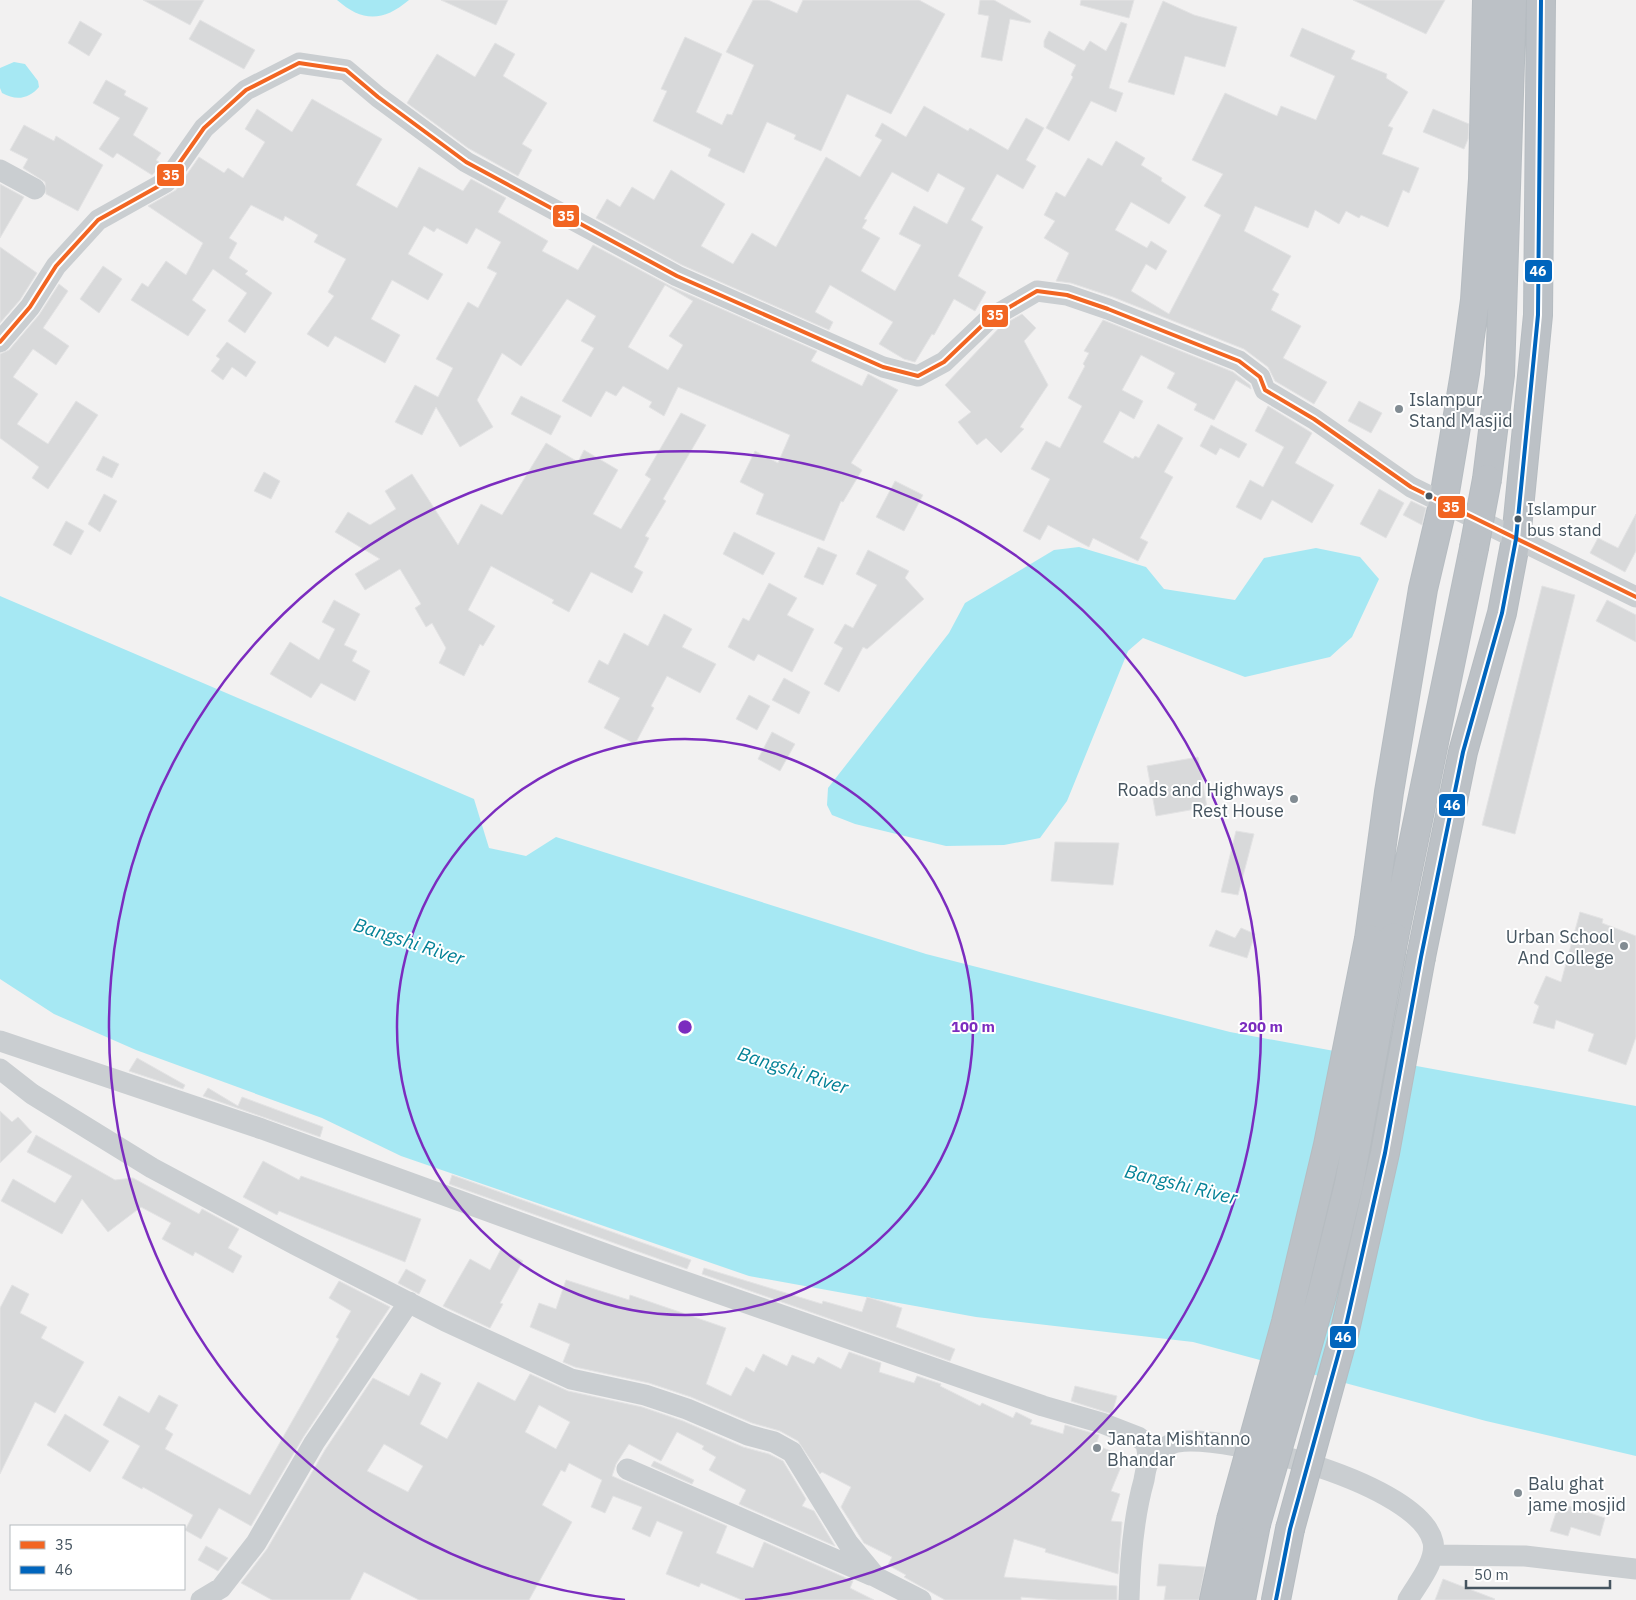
<svg xmlns="http://www.w3.org/2000/svg" width="1636" height="1600" font-family="'IBM Plex Sans',sans-serif">
	<style>
		.water { fill: #a6e8f3 }
		.building { fill: #d8d9da; stroke: #e3e3e4; fill-rule: evenodd }
		.lines { fill: none; stroke-linecap: round; stroke-linejoin: round }
		.highway-casing { stroke: #b6bcc1; stroke-width: 30 }
		.minor { stroke: #caced1; stroke-width: 21 }
		.highway { stroke: #bcc1c6; stroke-width: 28 }
		.highway-bridge-casing { stroke: #b6bcc1; stroke-width: 30; stroke-linecap: butt }
		.highway-bridge { stroke: #bcc1c6; stroke-width: 28 }
		.bus-1-casing { stroke: #fff; stroke-width: 8 }
		.bus-2-casing { stroke: #fff; stroke-width: 8 }
		.bus-1 { stroke: #f26522; stroke-width: 4 }
		.bus-2 { stroke: #0065bd; stroke-width: 4 }
		.ring { fill: none; stroke: #7b2cbf; stroke-width: 2.5 }
		.poi-dot { fill: #828c93; stroke: #fff; stroke-width: 2 }
		.bus-dot { fill: #465560; stroke: #fff; stroke-width: 2 }
		.labels { text-anchor: middle; dominant-baseline: central; stroke-width: 4; stroke-linejoin: round; paint-order: stroke }
		.bus-label { font-size: 17px; fill: #465560; stroke: #fff; text-anchor: start }
		.poi-label { font-size: 18px; fill: #465560; stroke: #fff; text-anchor: start }
		.water-label { font-size: 19px; font-style: italic; fill: #038297; stroke: #fff }
		.centre { fill: #7b2cbf; stroke: #fff; stroke-width: 2.5 }
		.ring-label { font-size: 15px; text-anchor: middle; font-weight: bold; fill: #7b2cbf; stroke: #fff; stroke-width: 4; stroke-linejoin: round; paint-order: stroke }
		.line-badge { stroke: #fff; stroke-width: 2 }
		.badge-label { font-size: 14px; text-anchor: middle; font-weight: bold; fill: #fff }
	</style>
	<rect width="100%" height="100%" fill="#f2f1f1"/>
	<path class="water" d="M337 0H409C383 22 362 22 337 0Z
		M14 62 25 64 38 81 39 87C29 99 16 101 2 93L0 88V68Z
		M1079 547 1146 567 1164 589 1235 600 1264 558 1316 548 1360 557 1379 579 1352 637 1330 657 1245 677 1143 638 1128 651 1067 801 1040 838 1004 845 946 846 855 824 832 815 827 805 828 788 949 633 965 603 1054 550Z
		M0 596 474 799 489 848 526 856 556 837 926 954 1230 1032 1636 1106V1456L1486 1421 1193 1342 976 1317 749 1276 401 1156 322 1118 136 1050 54 1014 0 979Z"/>
	<path class="building" d="M143 0H204L190 25Z
		M441 0H508L496 25Z
		M753 0H768L797 13 803 0H919L945 14 891 114 847 94 821 151 794 139 796 135 767 122 744 173 708 156 711 149 653 121 667 91 661 89 685 37 722 54 696 112 722 125 727 114 732 115 754 65 726 52Z
		M980 0H994L1031 21 1030 23 1010 19 1002 61 981 57 989 16 978 14Z
		M1081 0H1134L1129 18 1080 5Z
		M1353 0H1445L1426 34Z
		M1163 1 1194 15 1237 27 1225 67 1185 56 1174 95 1128 82Z
		M200 20 255 50 244 69 189 39Z
		M80 21 102 34 89 56 68 43Z
		M1121 22 1127 24 1109 88 1123 93 1116 112 1091 101 1069 141 1046 128 1073 77 1071 75 1076 65 1044 47V41L1049 31 1084 51 1090 41 1106 51Z
		M1302 28 1355 51 1351 59 1387 74 1386 78 1408 92 1388 126 1393 128 1382 154 1419 168 1409 193 1403 190 1388 227 1361 215 1359 218 1346 211 1339 224 1315 210 1308 228 1255 206 1244 231 1291 256 1272 290 1279 294 1271 310 1301 326 1283 358 1327 382 1314 404 1275 381 1268 367 1244 349 1113 297 1071 283 1056 281 1069 253 1044 238 1055 221 1044 215 1056 192 1065 197 1088 158 1102 166 1116 141 1145 158 1141 165 1162 178 1161 181 1186 197 1169 224 1131 202 1115 230 1147 248 1151 241 1167 251 1156 270 1146 264 1131 291 1169 314 1221 215 1204 206 1223 174 1192 160 1225 93 1277 116 1281 106 1316 120 1335 76 1290 56Z
		M495 43 515 54 503 76 547 103 522 144 532 150 518 176 468 148 407 103 437 54 475 77Z
		M106 80 126 91 124 95 148 108 133 135 161 153 156 160 163 165 152 175 117 153 113 158 99 149 120 118 93 103Z
		M312 99 382 139 356 185 397 208 419 167 463 191 471 179 506 198 498 212 548 241 542 251 578 270 593 245 672 287 817 351 811 361 862 386 868 374 898 390 851 463 862 470 843 502 841 501 824 541 756 514 764 494 740 482 755 451 778 463 790 435 678 387 664 416 649 407 652 402 623 386 616 396 606 391 591 417 562 401 594 348 581 341 596 316 567 299 521 366 502 353 477 400 493 427 460 447 436 407 422 435 395 422 415 385 438 397 453 368 436 359 468 302 478 308 497 273 487 268 501 242 476 228 467 244 437 228 434 232 424 226 408 254 443 274 428 300 392 280 371 319 400 335 385 363 335 336 328 347 307 334 334 296 328 292 346 259 314 242 318 235 285 216 283 221 251 205 229 238 237 243 229 258 248 271 245 274 272 293 245 333 228 321 247 293 213 269 192 300 206 310 188 336 131 300 142 283 148 287 166 261 186 275 203 243 148 206 176 190 199 157 224 173 228 168 243 178 265 142 245 129 257 109 292 132ZM665 285 693 301 669 336 683 345 668 370 628 347Z
		M924 106 968 131 970 128 1008 150 1026 118 1044 128 1026 160 1036 166 1023 189 997 174 971 220 983 227 958 276 986 292 975 311 954 299 934 335 932 334 915 362 904 359 879 344 893 322 830 285 815 312 833 322 829 330 682 265 596 218 607 199 620 207 632 187 654 200 671 170 725 204 701 246 733 264 752 233 776 247 826 157 860 177 882 140 875 136 882 123 906 137ZM892 172 928 192 938 173 965 188 947 224 914 206 899 234 921 245 895 291 861 271 880 238 862 228 867 220 864 219Z
		M1433 109 1469 124 1468 139 1464 149 1423 132Z
		M24 125 54 141 56 136 103 165 78 211 46 194 45 182 23 168 28 159 10 150Z
		M0 184 24 197 0 238Z
		M0 247 37 273 20 300 0 323Z
		M103 266 122 279 99 313 80 299Z
		M59 284 68 291 43 328 69 346 56 365 33 349 13 377 38 394 17 424 48 444 76 401 98 415 48 489 32 478 39 467 0 438V354L9 350 39 315Z
		M1022 314 1036 328 1024 341 1048 385 1020 427 1024 429 1001 453 986 438 977 445 958 422 971 412 945 385 1001 326Z
		M1103 320 1233 372 1250 385 1251 389 1236 380 1214 420 1194 410 1197 404 1167 388 1175 373 1141 355 1122 390 1143 401 1134 419 1120 411 1103 442 1133 459 1135 456 1139 458 1158 424 1183 438 1164 472 1173 477 1140 538 1148 542 1138 561 1093 538 1089 547 1048 525 1040 540 1023 531 1050 479 1031 469 1046 441 1060 448 1082 406 1068 398 1085 366 1083 364 1089 353 1084 351Z
		M227 342 256 362 246 377 232 367 223 380 211 371 220 359 216 356Z
		M521 396 561 416 551 435 511 414Z
		M1359 401 1382 413 1371 433 1348 421Z
		M1268 406 1312 433 1295 463 1334 485 1312 523 1272 500 1261 520 1236 507 1250 480 1263 487 1284 447 1255 431Z
		M681 413 706 425 663 499 666 501 645 536 649 538 634 567 643 572 632 593 591 572 569 612 552 603 554 600 491 566 468 610 495 626 483 646 480 644 464 676 439 663 446 648 432 623 426 627 415 608 421 604 400 569 365 590 355 574 380 559 335 532 348 512 370 525 396 509 385 491 412 474 458 545 481 504 502 515 546 443 578 462 584 450 618 470 593 514 621 529 651 479 645 475Z
		M1211 425 1247 444 1239 458 1220 448 1216 455 1200 446Z
		M103 456 119 464 112 478 96 470Z
		M264 472 280 481 271 499 254 491Z
		M895 481 923 495 904 531 876 517Z
		M1379 489 1404 503 1386 538 1360 524Z
		M104 494 117 501 100 532 88 524Z
		M1411 501 1426 508 1422 525 1403 515Z
		M1636 514V551L1625 572 1590 553 1598 538 1618 548Z
		M66 521 84 531 71 555 53 545Z
		M734 532 775 553 763 575 723 554Z
		M818 547 837 555 823 585 804 577Z
		M868 550 909 571 905 578 924 599 867 649 863 647 839 692 824 684 843 648 834 643 845 624 853 628 877 585 856 574Z
		M769 583 797 598 787 615 814 629 792 672 758 654 754 661 728 647 743 618 749 621Z
		M1542 586 1575 595 1515 834 1482 825Z
		M334 600 360 614 344 645 357 651 352 661 370 671 355 701 321 683 311 698 270 674 290 642 319 660 335 629 322 622Z
		M1607 600 1636 615V642L1596 621Z
		M664 614 692 629 682 647 716 664 700 693 667 676 651 706 654 708 635 744 604 728 620 698 588 682 599 660 608 665 624 633 648 646Z
		M784 678 810 692 799 714 772 700Z
		M749 695 770 706 757 730 736 719Z
		M772 732 795 744 780 771 758 759Z
		M1198 757 1207 807 1156 816 1147 766Z
		M1236 831 1254 834 1238 895 1221 892Z
		M1055 842 1119 843 1113 885 1051 881Z
		M1580 912 1603 919 1602 923 1636 936V1037L1626 1065 1588 1051 1594 1034 1556 1020 1554 1029 1533 1023 1539 1006 1534 1003 1546 976 1561 982Z
		M1241 928 1255 934 1247 958 1209 946 1216 930 1235 938Z
		M137 1058 185 1085 183 1089 129 1071Z
		M208 1088 238 1106 242 1097 323 1127 320 1137 203 1096Z
		M0 1111 12 1122 18 1117 32 1132 0 1163Z
		M36 1135 115 1180 133 1178 199 1214 202 1209 239 1229 228 1248 242 1256 233 1273 195 1252 193 1256 162 1239 171 1223 141 1207 108 1232 82 1199 62 1234 1 1201 13 1179 55 1203 72 1176 27 1152Z
		M263 1161 299 1180 301 1176 421 1219 405 1262 279 1211 277 1215 243 1197Z
		M452 1175 691 1260 687 1269 449 1184Z
		M501 1249 523 1261 500 1303 503 1304 490 1328 443 1306 470 1259 490 1270Z
		M704 1268 822 1304 823 1301 862 1312 867 1297 902 1308 896 1327 955 1349 950 1361 702 1274Z
		M406 1269 426 1280 419 1294 398 1283Z
		M566 1280 629 1300 630 1295 726 1328 706 1384 731 1396 746 1367 754 1372 763 1354 787 1366 792 1355 814 1364 818 1357 841 1369 849 1352 881 1363 879 1372 914 1383 917 1376 941 1384 940 1386 980 1406 982 1403 1013 1418 1016 1412 1032 1420 1030 1424 1063 1434 1065 1425 1099 1435 1096 1445 1125 1457 1111 1491 1120 1494 1111 1521 1122 1522 1118 1574 1045 1552 1046 1549 1014 1539 1004 1577 1117 1586V1600H1058L1021 1597V1600H945L904 1577 906 1575 888 1565 892 1557 864 1543 841 1507 851 1487 822 1472 820 1474 798 1441 780 1431 752 1423 691 1397 649 1383 575 1367 563 1362 570 1344 530 1327 539 1303 556 1309Z
		M339 1281 390 1307 304 1436 251 1526 219 1508 201 1539 185 1530 193 1515 143 1487 142 1489 122 1478 140 1446 103 1425 119 1396 149 1413 159 1395 178 1405 165 1429 173 1434 165 1449 250 1495 339 1339 336 1337 351 1311 329 1298Z
		M12 1285 29 1294 20 1313 47 1327 41 1338 84 1362 55 1413 35 1402 0 1474V1308Z
		M421 1373 441 1383 420 1424 447 1439 478 1382 515 1401 530 1374 568 1391 642 1407 683 1421 743 1447 769 1454 783 1461 806 1499 802 1506 814 1511 835 1546 739 1504 746 1490 709 1470 716 1457 702 1449 704 1446 677 1432 661 1461 629 1444 616 1464 612 1476 727 1526 716 1553 753 1568 764 1542 853 1581 850 1588 874 1600H742L701 1583 699 1587 666 1574 683 1532 657 1521 650 1537 632 1529 642 1507 613 1496 605 1513 591 1507 602 1480 569 1463 565 1472 561 1470 542 1505 572 1522 529 1600H419L364 1572 350 1600H272L241 1583 267 1549 325 1450 373 1378 409 1396ZM539 1405 570 1422 556 1449 525 1432ZM384 1444 423 1466 408 1492 367 1471Z
		M1075 1386 1117 1396 1112 1414 1071 1401Z
		M65 1414 109 1441 90 1472 47 1445Z
		M654 1461 694 1480 692 1484 651 1466Z
		M1559 1503 1605 1518 1600 1536 1571 1527 1568 1536 1550 1531Z
		M206 1546 228 1558 218 1571 198 1560Z
		M1159 1564 1205 1567 1199 1600H1164L1166 1586H1157Z
		M1443 1579 1495 1599 1494 1600H1435Z"/>
	<g class="lines">
		<g class="highway-casing">
			<path id="highway" d="M1487 479 1500 375 1512 0
				M1394 937 1474 548
				M1369 939 1389 792 1423 589 1443 504 1465 373 1475 300 1483 179 1487 0
				M1421 957 1463 752 1502 613 1516 539 1538 315 1541 0
				M1214 1600 1231 1520
				M1241 1600 1256 1524
				M1276 1600 1290 1529"/>
		</g>
		<path class="minor" d="M0 170 35 189
			M0 342 30 307 56 266 98 220 166 182 204 128 246 90 299 63 346 70 378 97 466 162 677 276 883 367 918 376 944 362 989 319 1037 291 1067 295 1108 309 1239 361 1260 377 1265 390 1314 419 1411 487 1636 597
			M0 1041 262 1129 631 1263 1043 1406 1102 1423 1138 1437 1146 1443 1149 1462
			M0 1069 32 1094 152 1168 296 1245 445 1321 571 1379 645 1395 687 1409 748 1435 774 1442 792 1452 848 1543 876 1577 921 1600
			M627 1469 871 1575
			M1433 1555 1525 1556 1636 1569
			M201 1600 221 1588 256 1543 314 1443 409 1302
			M1129 1600C1130 1559 1133 1519 1144 1480 1145 1474 1146 1466 1149 1462 1154 1454 1168 1444 1177 1442 1229 1434 1420 1484 1433 1542 1437 1561 1417 1584 1408 1600"/>
		<use href="#highway" class="highway"/>
		<g class="highway-bridge-casing">
			<path id="highway-bridge" d="M1474 548 1487 479
				M1231 1520 1286 1322 1328 1145 1369 939
				M1256 1524 1322 1295 1349 1184 1394 937
				M1290 1529 1345 1330 1385 1153 1421 957"/>
		</g>
		<use href="#highway-bridge" class="highway-bridge"/>
		<g class="bus-1-casing">
			<path id="bus-1" d="M0 342 30 307 56 266 98 220 166 182 204 128 246 90 299 63 346 70 378 97 466 162 677 276 883 367 918 376 944 362 989 319 1037 291 1067 295 1108 309 1239 361 1260 377 1265 390 1314 419 1411 487 1636 597"/>
		</g>
		<g class="bus-2-casing">
			<path id="bus-2" d="M1276 1600 1290 1529 1345 1330 1385 1153 1421 957 1463 752 1502 613 1516 539 1538 315 1541 0"/>
		</g>
		<use href="#bus-1" class="bus-1"/>
		<use href="#bus-2" class="bus-2"/>
	</g>
	<g class="ring">
		<circle cx="685" cy="1027" r="288"/>
		<path d="M625 1600A576 576 0 1 1 745 1600"/>
	</g>
	<g class="poi-dot">
		<circle cx="1399" cy="409" r="5"/>
		<circle cx="1294" cy="799" r="5"/>
		<circle cx="1624" cy="946" r="5"/>
		<circle cx="1097" cy="1448" r="5"/>
		<circle cx="1518" cy="1493" r="5"/>
	</g>
	<g class="bus-dot">
		<circle cx="1429" cy="496" r="4.5"/>
		<circle cx="1518" cy="519" r="4.5"/>
	</g>
	<g class="labels">
		<g class="bus-label">
			<text x="1527" y="509">Islampur<tspan x="1527" dy="21">bus stand</tspan></text>
		</g>
		<g class="poi-label">
			<text x="1409" y="399">Islampur<tspan x="1409" dy="21">Stand Masjid</tspan></text>
			<text x="1284" y="789" text-anchor="end">Roads and Highways<tspan x="1284" dy="21">Rest House</tspan></text>
			<text x="1614" y="936" text-anchor="end">Urban School<tspan x="1614" dy="21">And College</tspan></text>
			<text x="1107" y="1438">Janata Mishtanno<tspan x="1107" dy="21">Bhandar</tspan></text>
			<text x="1528" y="1483">Balu ghat<tspan x="1528" dy="21">jame mosjid</tspan></text>
		</g>
		<g class="water-label">
			<text transform="translate(409 941) rotate(18)">Bangshi River</text>
			<text transform="translate(793 1070) rotate(18)">Bangshi River</text>
			<text transform="translate(1181 1184) rotate(14)">Bangshi River</text>
		</g>
	</g>
	<circle cx="685" cy="1027" r="8" class="centre"/>
	<g class="ring-label">
		<text x="973" y="1032">100 m</text>
		<text x="1261" y="1032">200 m</text>
	</g>
	<g class="line-badge">
		<rect x="156" y="163" width="29" height="24" rx="5" fill="#f26522"/>
		<rect x="552" y="204" width="28" height="24" rx="5" fill="#f26522"/>
		<rect x="1524" y="259" width="29" height="24" rx="5" fill="#0065bd"/>
		<rect x="981" y="304" width="28" height="24" rx="5" fill="#f26522"/>
		<rect x="1437" y="495" width="29" height="24" rx="5" fill="#f26522"/>
		<rect x="1438" y="793" width="28" height="24" rx="5" fill="#0065bd"/>
		<rect x="1329" y="1325" width="28" height="24" rx="5" fill="#0065bd"/>
	</g>
	<g class="badge-label">
		<text x="171" y="180">35</text>
		<text x="566" y="221">35</text>
		<text x="1538" y="276">46</text>
		<text x="995" y="320">35</text>
		<text x="1451" y="512">35</text>
		<text x="1452" y="810">46</text>
		<text x="1343" y="1342">46</text>
	</g>
	<rect x="10" y="1525" width="175" height="65" fill="#ffffff" stroke="#b5bbbf"/>
	<rect x="20" y="1541" width="25" height="8" fill="#f26522" stroke="#b5bbbf"/>
	<text x="55" y="1550" font-size="15" fill="#465560">35</text>
	<rect x="20" y="1566" width="25" height="8" fill="#0065bd" stroke="#b5bbbf"/>
	<text x="55" y="1575" font-size="15" fill="#465560">46</text>
	<path d="M1466 1580v8h144v-8" fill="none" stroke="#465560" stroke-width="2.5"/>
	<text x="1474" y="1580" font-size="15" fill="#465560" stroke="#ffffff" stroke-width="4" paint-order="stroke">50 m</text>
</svg>
